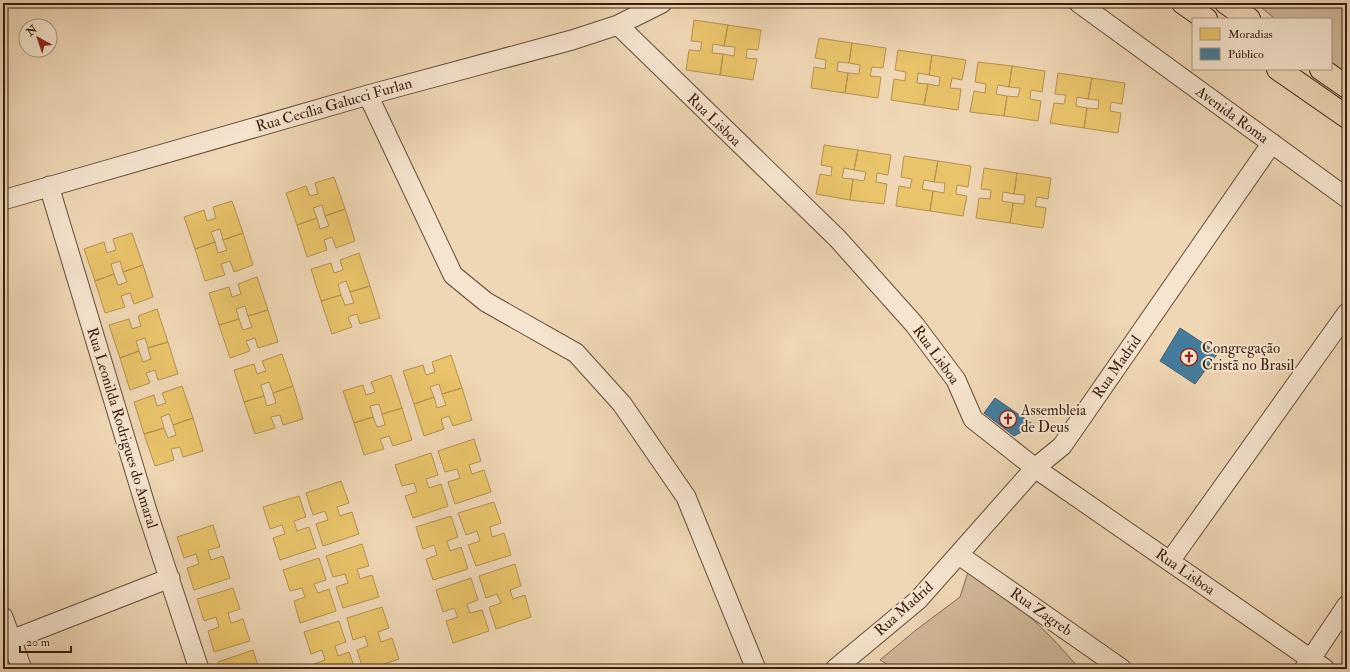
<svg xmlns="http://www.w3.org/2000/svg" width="1350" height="672" font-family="'IM FELL Double Pica',serif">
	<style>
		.green { fill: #d0b798; stroke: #846b54 }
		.homes { fill: #e9c46a; stroke: #b4924f }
		.public { fill: #457b9d; stroke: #415f72 }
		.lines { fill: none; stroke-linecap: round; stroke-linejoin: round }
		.street-casing { stroke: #664d38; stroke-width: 21 }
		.primary-casing { stroke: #391f0f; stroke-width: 24 }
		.street { stroke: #f5e4ce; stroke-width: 19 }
		.primary { stroke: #efd6b4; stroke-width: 22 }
		.labels { text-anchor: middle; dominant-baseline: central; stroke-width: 4; stroke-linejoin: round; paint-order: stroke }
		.street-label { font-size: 15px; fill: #391f0f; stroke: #f5e4ce }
		.poi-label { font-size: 15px; fill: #391f0f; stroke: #f5e4ce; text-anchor: start }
	</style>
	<rect width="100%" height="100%" fill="#efd6b4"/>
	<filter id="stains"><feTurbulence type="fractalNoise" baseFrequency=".005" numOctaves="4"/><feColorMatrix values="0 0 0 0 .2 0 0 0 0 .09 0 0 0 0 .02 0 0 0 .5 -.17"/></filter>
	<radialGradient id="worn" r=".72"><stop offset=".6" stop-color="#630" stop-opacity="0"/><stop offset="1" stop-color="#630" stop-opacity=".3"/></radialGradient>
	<path class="green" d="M1256 3H1347V73L1331 63V19H1275Z
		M969 569 1001 589 1052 638 1080 669H895L880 660 916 630 960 597Z"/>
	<path class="homes" d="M694 20 728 25 724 46 713 44 712 53 723 54 720 75 686 70 689 50 700 51 702 42 691 41Z
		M728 25 761 30 758 50 747 49 746 58 757 59 753 80 720 75 723 54 734 56 735 47 724 46Z
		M819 38 852 43 849 63 838 62 837 71 848 73 845 93 811 88 814 67 825 69 826 60 815 58Z
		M852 43 886 48 883 68 872 67 870 76 881 77 878 98 845 93 848 73 859 74 860 65 849 63Z
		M898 50 932 55 929 75 918 73 917 83 928 84 924 105 891 100 894 79 905 81 906 72 895 70Z
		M932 55 966 60 962 80 952 78 950 88 961 89 958 110 924 105 928 84 939 86 940 77 929 75Z
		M978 62 1012 66 1009 87 998 85 996 94 1007 96 1004 116 970 112 974 91 985 93 986 84 975 82Z
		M1012 66 1045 71 1042 92 1031 90 1030 99 1041 101 1038 121 1004 116 1007 96 1018 97 1020 88 1009 87Z
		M1058 73 1092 78 1088 99 1077 97 1076 106 1087 108 1084 128 1050 123 1054 103 1064 104 1066 95 1055 94Z
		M1092 78 1125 83 1122 104 1111 102 1110 111 1121 113 1118 133 1084 128 1087 108 1098 109 1099 100 1088 99Z
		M824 145 858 150 854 170 844 168 842 178 853 179 850 200 816 194 820 174 831 176 832 167 821 165Z
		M858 150 891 155 888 175 877 173 876 182 887 184 884 204 850 200 853 179 864 181 866 172 854 170Z
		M904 156 938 161 934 182 924 180 922 189 933 191 930 211 896 206 899 186 910 188 912 179 901 177Z
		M938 161 971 166 968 187 957 185 956 194 967 196 963 216 930 211 933 191 944 193 945 183 934 182Z
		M984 168 1017 173 1014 194 1003 192 1002 201 1013 203 1010 223 976 218 979 198 990 199 991 190 981 189Z
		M1017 173 1051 178 1048 199 1037 197 1035 206 1046 208 1043 228 1010 223 1013 203 1024 204 1025 195 1014 194Z
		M334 177 345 209 325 216 322 205 313 208 317 218 297 225 286 193 306 186 310 196 318 194 315 183Z
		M232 201 243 233 223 240 220 229 211 232 215 242 195 249 184 217 204 210 207 221 216 218 213 207Z
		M345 209 355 241 336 248 332 237 324 240 327 250 307 257 297 225 317 218 320 229 329 226 325 216Z
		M132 233 143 265 123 272 120 261 111 264 114 274 95 281 84 249 104 242 107 253 116 250 113 239Z
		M243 233 253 265 234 272 230 261 221 264 225 275 205 281 195 249 215 242 218 253 227 250 223 240Z
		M359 253 370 286 350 292 346 281 338 284 341 295 321 301 311 269 331 263 334 273 343 270 340 260Z
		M143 265 153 297 134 304 130 293 121 296 125 307 105 313 95 281 114 274 118 285 127 282 123 272Z
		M257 277 268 310 248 316 245 306 236 309 239 319 219 325 209 293 229 287 232 297 241 294 238 284Z
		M370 286 380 318 360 324 357 314 348 317 352 327 332 334 321 301 341 295 345 305 354 303 350 292Z
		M157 309 168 342 148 348 145 338 136 341 139 351 120 358 109 325 129 319 132 329 141 326 138 316Z
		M268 310 278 342 258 348 255 338 246 341 250 351 230 358 219 325 239 319 243 330 252 327 248 316Z
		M168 342 178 374 158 380 155 370 146 373 150 383 130 390 120 358 139 351 143 362 151 359 148 348Z
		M282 354 293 386 273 393 269 382 261 385 264 396 244 402 234 370 254 364 257 374 266 371 262 361Z
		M451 355 462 388 442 394 439 384 430 387 434 397 414 404 403 371 423 365 426 375 435 372 432 362Z
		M391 375 402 408 382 414 379 404 370 406 373 417 354 423 343 391 363 385 366 395 375 392 371 382Z
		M182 386 193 418 173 425 169 414 161 417 164 428 144 434 134 402 154 395 157 406 166 403 162 393Z
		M293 386 303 419 283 425 280 415 271 417 275 428 255 434 244 402 264 396 267 406 276 403 273 393Z
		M462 388 472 420 453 426 449 416 441 419 444 429 424 436 414 404 434 397 437 408 446 405 442 394Z
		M402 408 412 440 393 446 389 436 380 439 384 449 364 455 354 423 373 417 377 427 385 425 382 414Z
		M193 418 203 451 183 457 180 447 171 449 174 460 155 466 144 434 164 428 168 438 176 435 173 425Z
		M474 439 481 461 469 465 472 474 484 470 491 492 455 504 448 482 460 478 457 469 445 472 438 451Z
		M431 453 438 475 426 479 429 488 441 484 448 506 413 518 405 496 417 492 414 483 402 486 395 465Z
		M341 481 349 503 337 507 340 516 352 512 359 534 323 546 316 524 328 520 325 511 313 515 306 493Z
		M299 496 306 517 294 521 297 531 309 527 316 548 280 560 273 538 285 534 282 525 270 529 263 507Z
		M494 502 501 523 490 527 492 537 504 533 511 555 476 566 468 545 480 541 477 531 466 535 458 513Z
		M451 516 458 537 447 541 450 551 461 547 468 569 433 580 426 559 437 555 434 545 423 549 416 527Z
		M213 525 220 547 208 550 211 560 223 556 230 578 194 590 187 568 199 564 196 554 184 558 177 537Z
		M362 544 369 566 357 569 360 579 372 575 379 597 343 608 336 587 348 583 345 574 333 577 326 556Z
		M319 558 326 580 314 584 318 593 329 589 336 611 300 623 294 601 305 597 302 588 290 591 283 570Z
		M515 564 521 586 510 590 513 599 525 595 531 617 496 629 489 607 501 603 497 594 486 598 479 576Z
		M471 578 478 600 467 604 470 613 482 610 489 631 453 643 446 621 458 617 454 608 443 612 436 590Z
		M233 588 240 609 228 613 231 623 243 619 250 641 214 652 208 631 219 627 216 617 204 621 197 599Z
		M382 607 389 628 378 632 381 642 392 638 399 659 370 669H363L357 650 368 646 365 636 353 640 347 618Z
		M339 621 346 642 335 646 338 656 349 652 355 669H315L314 664 325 660 322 650 311 654 304 632Z
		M253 650 259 669H220L218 662Z"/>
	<path class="public" d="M1180 328 1218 353 1195 384 1160 361Z
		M995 398 1034 425 1014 436 984 413Z"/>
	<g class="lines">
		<g class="street-casing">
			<path id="street" d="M1079 3 1347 198
				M618 25 838 239 914 324 956 380 973 419 1035 468 1325 669
				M368 95 453 275 486 302 576 353 622 404 686 497 756 669
				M49 186 147 511 199 669
				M3 200 368 95 572 40 618 25 662 3
				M959 555 1122 669
				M1170 561 1347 313
				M3 617 22 669
				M11 640 170 578
				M835 669 918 600 1035 468 1062 446 1272 143
				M1304 669 1347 605"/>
		</g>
		<g class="primary-casing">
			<path id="primary" d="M1183 3 1206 19
				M1226 3 1249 19
				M1278 69 1347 117
				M1321 69 1347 87"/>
		</g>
		<use href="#street" class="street"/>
		<use href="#primary" class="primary"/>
	</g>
	<defs>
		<g id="church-ring" transform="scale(0.9)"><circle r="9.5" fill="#f5e4ce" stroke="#8f2418" stroke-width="1.5"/><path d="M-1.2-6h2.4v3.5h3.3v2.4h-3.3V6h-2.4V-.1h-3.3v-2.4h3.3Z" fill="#8f2418"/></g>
	</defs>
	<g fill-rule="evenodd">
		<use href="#church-ring" x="1189" y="357"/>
		<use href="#church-ring" x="1008" y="419"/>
	</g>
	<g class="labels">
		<g class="street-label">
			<text transform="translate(334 105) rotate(-16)">Rua Cecília Galucci Furlan</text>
			<text transform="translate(1232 115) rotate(36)">Avenida Roma</text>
			<text transform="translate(714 120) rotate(44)">Rua Lisboa</text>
			<text transform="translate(936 355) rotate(54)">Rua Lisboa</text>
			<text transform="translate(1117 367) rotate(-55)">Rua Madrid</text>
			<text transform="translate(122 428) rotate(73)">Rua Leonilda Rodrigues do Amaral</text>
			<text transform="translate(1185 572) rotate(35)">Rua Lisboa</text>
			<text transform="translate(904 609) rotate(-42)">Rua Madrid</text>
			<text transform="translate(1041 612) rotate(35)">Rua Zagreb</text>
		</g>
		<g class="poi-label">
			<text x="1202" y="348">Congregação<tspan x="1202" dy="17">Cristã no Brasil</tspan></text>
			<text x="1021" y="410">Assembleia<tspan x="1021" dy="17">de Deus</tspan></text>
		</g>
	</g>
	<rect width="1350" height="672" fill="none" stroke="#efd6b4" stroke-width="16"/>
	<rect x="4" y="4" width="1342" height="664" fill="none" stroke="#391f0f" stroke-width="2"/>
	<rect x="8" y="8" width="1334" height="656" fill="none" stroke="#391f0f"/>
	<rect x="1192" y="18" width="140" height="52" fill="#f5e4ce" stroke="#aa9582"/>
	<rect x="1200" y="28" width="20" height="12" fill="#e9c46a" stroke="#aa9582"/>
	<text x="1228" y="38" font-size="12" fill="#391f0f">Moradias</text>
	<rect x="1200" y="48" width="20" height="12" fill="#457b9d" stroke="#aa9582"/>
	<text x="1228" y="58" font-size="12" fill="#391f0f">Público</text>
	<g transform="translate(38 38) rotate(320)"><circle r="19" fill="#f5e4ce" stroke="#aa9582"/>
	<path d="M0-3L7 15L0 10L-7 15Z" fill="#8f2418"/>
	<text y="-6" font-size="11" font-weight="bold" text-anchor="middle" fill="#391f0f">N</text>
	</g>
	<path d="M20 646v6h51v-6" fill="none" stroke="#391f0f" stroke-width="2"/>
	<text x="26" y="646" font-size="12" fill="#391f0f" stroke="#f5e4ce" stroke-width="3" paint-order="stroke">20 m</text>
	<rect width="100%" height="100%" filter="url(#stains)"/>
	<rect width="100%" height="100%" fill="url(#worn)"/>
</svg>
